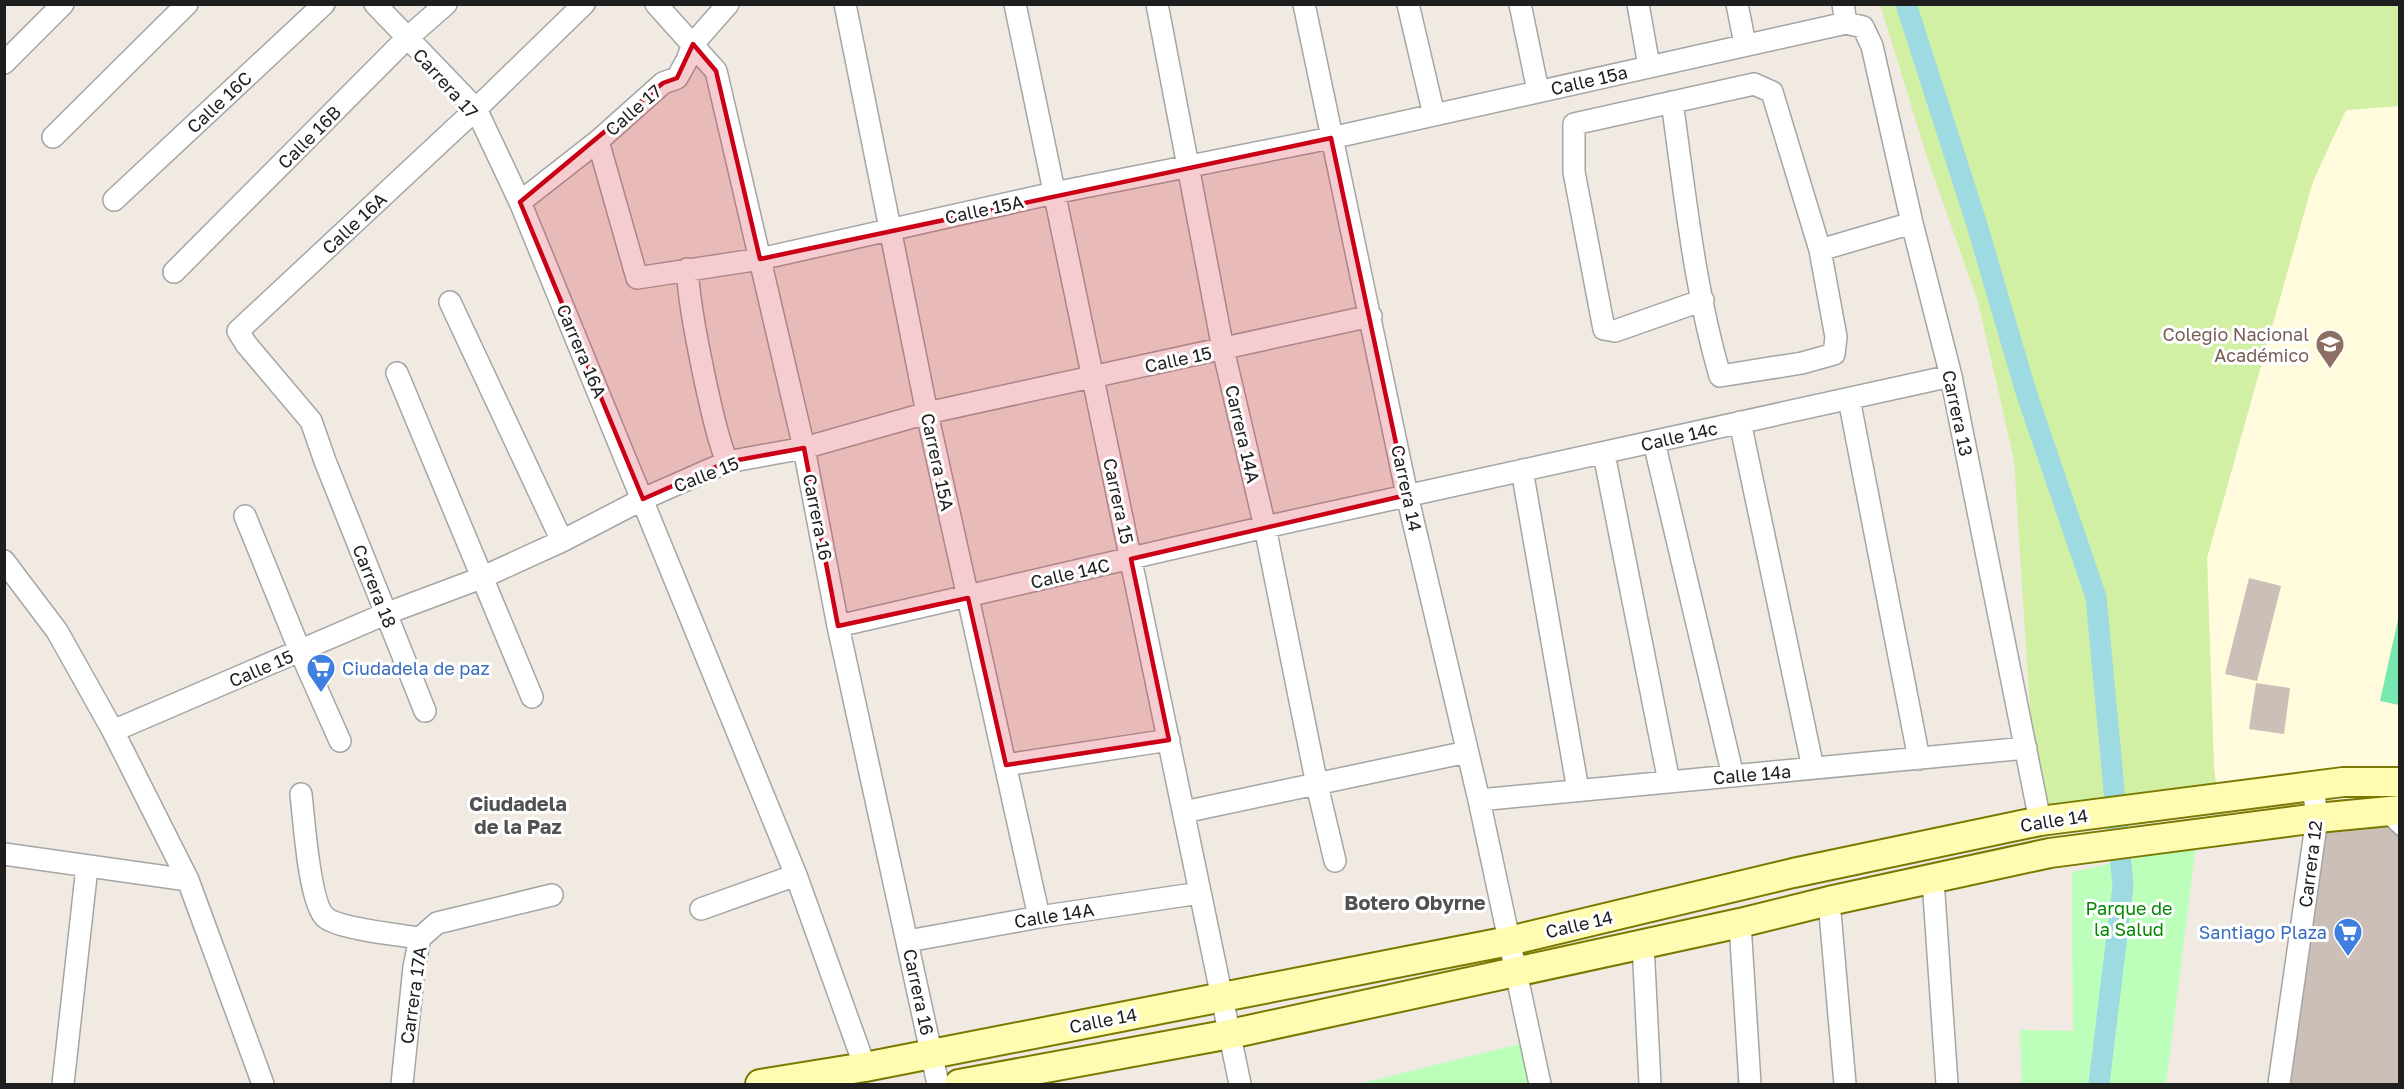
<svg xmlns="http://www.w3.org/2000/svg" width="2404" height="1089" font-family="'Golos Text',sans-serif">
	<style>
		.education { fill: #fffbdc }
		.grass { fill: #d1f0a3 }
		.park { fill: #bcffba }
		.pitch { fill: #78e7b0 }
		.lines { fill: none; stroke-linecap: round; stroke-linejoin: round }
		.canal { stroke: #9edae2; stroke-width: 21 }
		.building { fill: #ccbfb8 }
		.service-casing { stroke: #a5a5a5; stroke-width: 14 }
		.minor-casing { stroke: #a5a5a5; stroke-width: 24 }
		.secondary-casing { stroke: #797900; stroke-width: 32 }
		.service { stroke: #fff; stroke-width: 10 }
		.minor { stroke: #fff; stroke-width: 21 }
		.secondary { stroke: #fffbb1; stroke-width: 28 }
		.marked { fill: #cb0016; fill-opacity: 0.2; stroke: #cb0016; stroke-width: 4.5; stroke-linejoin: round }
		.labels { text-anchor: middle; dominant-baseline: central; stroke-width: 6; stroke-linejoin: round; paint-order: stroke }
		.street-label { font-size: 18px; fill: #1e1e1e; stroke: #fff }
		.education-label { font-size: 18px; fill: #785e54; stroke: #fff; text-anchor: end }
		.shop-label { font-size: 18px; fill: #366cbe; stroke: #fff; text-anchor: start }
		.park-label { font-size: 18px; fill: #038700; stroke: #fff }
		.neighbourhood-label { font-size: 20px; font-weight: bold; fill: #515151; stroke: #fff }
	</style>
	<rect width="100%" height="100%" fill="#f0eae2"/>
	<path class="education" d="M2399 106V785L2218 798 2214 769 2207 558 2313 181 2346 110Z"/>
	<path class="grass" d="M1880 4 2399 5V106L2346 110 2313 181 2207 558 2214 769 2218 798 2040 821 2030 709 2014 460 1978 302 1927 157Z"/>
	<path class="park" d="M2196 845 2166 1084H2022L2020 1030 2073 1031 2072 872Z
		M1520 1044 1529 1084H1358Z"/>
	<path class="pitch" d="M2399 615 2400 705H2399L2380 701Z"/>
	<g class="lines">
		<path class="canal" d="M1906 4 1977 225 2026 392 2096 597 2123 886 2099 1084"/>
	</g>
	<path class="building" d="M2249 578 2281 586 2257 681 2225 674Z
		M2256 683 2290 688 2284 734 2249 729Z
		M2381 811 2400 830V1084H2279L2317 818Z"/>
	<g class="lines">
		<g class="service-casing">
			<path id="service" d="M2385 816 2400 830"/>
		</g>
		<g class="minor-casing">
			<path id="minor" d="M375 4 476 109 520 202 796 875 865 1067
				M656 4 716 71 804 448 838 626 938 1084
				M845 4 927 413 1039 917
				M1015 4 1240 1084
				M1157 4 1223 349 1265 527 1317 785 1335 861
				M1304 4 1407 495 1479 800 1540 1084
				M1408 4 1434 115
				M1520 4 1538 91
				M1638 4 1649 66
				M1737 4 1745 44
				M1843 4 1846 23
				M4 63 63 4
				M1672 102C1685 193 1694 287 1720 376L1802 363 1834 354 1836 337 1820 250
				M53 137 187 4
				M598 141 637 278 760 259 1054 193 1331 138 1846 23 1863 27 1872 46 1912 223 1951 376 2040 821
				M114 200 324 4
				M520 202 598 141 663 83 677 78 687 60 693 44 728 4
				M687 269C690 309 698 346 706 385 712 411 717 437 727 462
				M174 272 406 39 446 4
				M1703 300 1615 331 1604 329 1574 172V124L1754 84 1772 92 1820 250 1912 223
				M450 302 562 541
				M397 373 532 697
				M1849 399 1919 759
				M1740 422 1813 768
				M1654 442 1733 776
				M1604 454 1669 782
				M1522 470 1578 790
				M245 516 300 651 340 741
				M4 561 57 631 113 731 188 880 263 1084
				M838 626 1265 527 1951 376
				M425 711 325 461 311 421 246 344 238 331 476 109 584 4
				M113 731 385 614 481 578 562 541 643 499 727 462 804 448 927 413 1371 316
				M1006 765 1169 740
				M301 794C304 819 309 902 325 917 338 929 401 935 420 938
				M1479 800 2026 748
				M1184 812 1467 752
				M4 854 188 880
				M1933 880 1947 1084
				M1829 901 1845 1084
				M701 909 796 875
				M1740 923 1750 1084
				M908 941 1039 917 1200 893
				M1643 944 1650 1084
				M63 1084 87 867
				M402 1084 414 967 420 938 437 923 552 895
				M2279 1084 2317 818 2313 786"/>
		</g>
		<g class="secondary-casing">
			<path id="secondary" d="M760 1084 865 1067 1509 941 1793 873 2040 821 2343 782H2400
				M959 1084 1230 1034 1740 923 1829 901 2050 853 2317 818 2400 810"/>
		</g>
		<use href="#service" class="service"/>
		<use href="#minor" class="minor"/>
		<use href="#secondary" class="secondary"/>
	</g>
	<path class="marked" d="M693 44 716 71 760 259 1331 138 1407 495 1131 559 1169 740 1006 765 968 598 838 626 804 448 727 462 643 499 520 202 663 83 677 78Z"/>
	<defs>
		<g id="school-pin" transform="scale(1.5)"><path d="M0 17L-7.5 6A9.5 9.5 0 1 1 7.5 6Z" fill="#8d6e63" stroke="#fff"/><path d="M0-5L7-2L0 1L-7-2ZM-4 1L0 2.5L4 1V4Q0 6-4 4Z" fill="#fff"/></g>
		<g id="supermarket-pin" transform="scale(1.5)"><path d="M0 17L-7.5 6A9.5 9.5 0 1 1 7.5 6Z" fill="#3f7fe0" stroke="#fff"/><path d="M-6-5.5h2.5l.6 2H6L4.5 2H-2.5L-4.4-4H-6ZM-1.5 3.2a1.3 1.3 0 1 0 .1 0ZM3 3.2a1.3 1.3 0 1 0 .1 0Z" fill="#fff"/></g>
	</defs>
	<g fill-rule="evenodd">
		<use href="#school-pin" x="2330" y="344"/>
		<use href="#supermarket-pin" x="321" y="668"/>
		<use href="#supermarket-pin" x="2348" y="932"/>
	</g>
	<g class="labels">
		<g class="street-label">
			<text transform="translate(1589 80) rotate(-13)">Calle 15a</text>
			<text transform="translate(446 83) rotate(48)">Carrera 17</text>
			<text transform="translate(219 102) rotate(-43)">Calle 16C</text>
			<text transform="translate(633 110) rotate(-41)">Calle 17</text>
			<text transform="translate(309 137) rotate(-45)">Calle 16B</text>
			<text transform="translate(984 209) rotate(-12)">Calle 15A</text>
			<text transform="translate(354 223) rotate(-43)">Calle 16A</text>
			<text transform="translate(582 351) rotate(67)">Carrera 16A</text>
			<text transform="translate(1178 359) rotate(-12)">Calle 15</text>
			<text transform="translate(1958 413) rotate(78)">Carrera 13</text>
			<text transform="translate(1243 434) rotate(77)">Carrera 14A</text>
			<text transform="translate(1679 436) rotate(-13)">Calle 14c</text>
			<text transform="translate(938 462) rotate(78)">Carrera 15A</text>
			<text transform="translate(706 474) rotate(-21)">Calle 15</text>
			<text transform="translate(1407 488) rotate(78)">Carrera 14</text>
			<text transform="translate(1119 501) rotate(78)">Carrera 15</text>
			<text transform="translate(818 517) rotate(79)">Carrera 16</text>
			<text transform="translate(1070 573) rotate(-13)">Calle 14C</text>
			<text transform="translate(375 586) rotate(68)">Carrera 18</text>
			<text transform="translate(261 668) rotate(-23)">Calle 15</text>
			<text transform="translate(1752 774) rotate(-5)">Calle 14a</text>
			<text transform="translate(2054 820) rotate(-9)">Calle 14</text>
			<text transform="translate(2310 864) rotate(-83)">Carrera 12</text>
			<text transform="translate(1054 915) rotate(-9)">Calle 14A</text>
			<text transform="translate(1579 924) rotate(-13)">Calle 14</text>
			<text transform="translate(919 992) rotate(78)">Carrera 16</text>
			<text transform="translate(413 995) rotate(-82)">Carrera 17A</text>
			<text transform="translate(1103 1020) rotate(-11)">Calle 14</text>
		</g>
		<g class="education-label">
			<text x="2309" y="334">Colegio Nacional<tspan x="2309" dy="21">Académico</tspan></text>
		</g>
		<g class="shop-label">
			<text x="342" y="668">Ciudadela de paz</text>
			<text x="2327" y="932" text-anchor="end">Santiago Plaza</text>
		</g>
		<g class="park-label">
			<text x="2129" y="908">Parque de<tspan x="2129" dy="21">la Salud</tspan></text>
		</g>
		<g class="neighbourhood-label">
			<text x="518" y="803">Ciudadela<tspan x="518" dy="23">de la Paz</tspan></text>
			<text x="1415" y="902">Botero Obyrne</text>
		</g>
	</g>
	<rect width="2404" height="1089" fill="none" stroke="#1e1e1e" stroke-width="12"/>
</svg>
